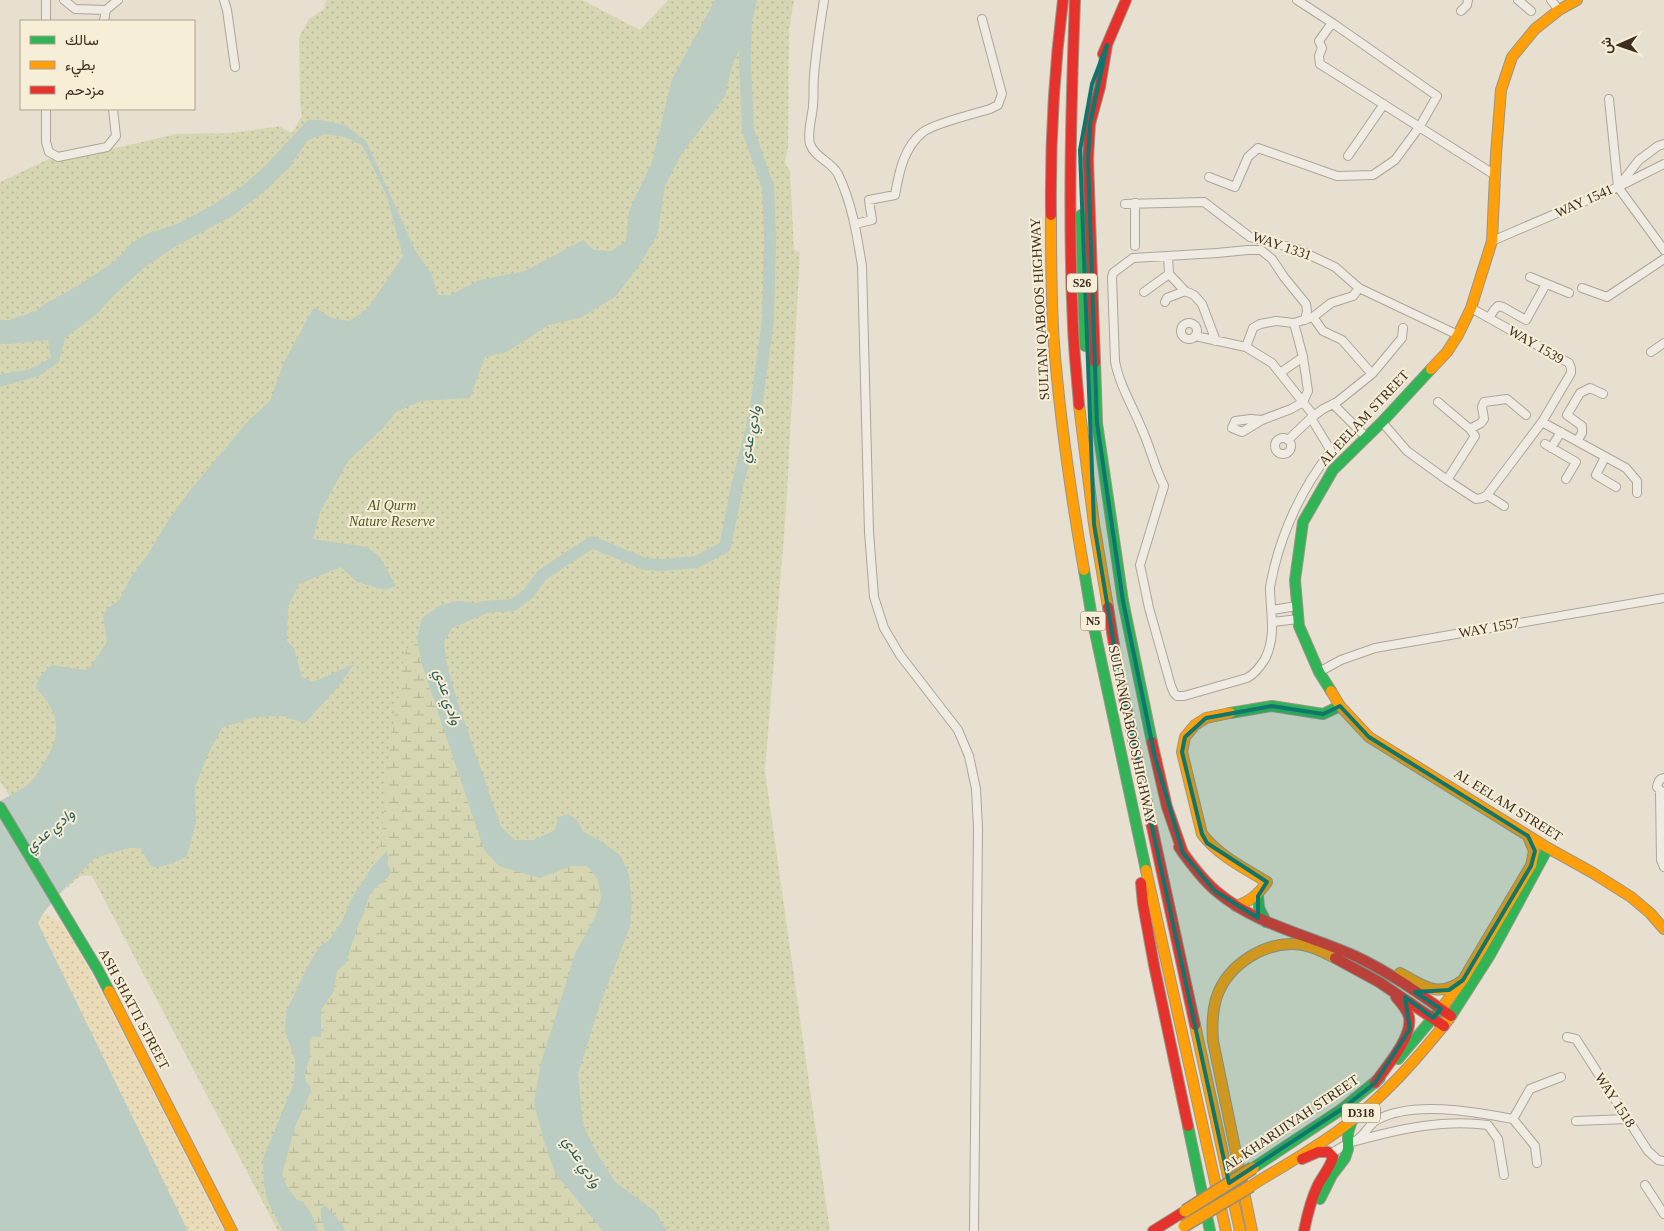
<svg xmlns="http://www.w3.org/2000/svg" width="1664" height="1231" font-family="'Times New Roman',Vazirmatn,serif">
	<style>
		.grass { fill: url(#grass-dots) }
		.wetland { fill: url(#wetland-marsh) }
		.sand { fill: url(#sand-dots) }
		.water { fill: #bbccc2 }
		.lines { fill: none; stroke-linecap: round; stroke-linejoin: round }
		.river { stroke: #bbccc2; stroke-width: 12 }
		.street-casing { stroke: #ada598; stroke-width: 10 }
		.fast-casing { stroke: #9c9588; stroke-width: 12 }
		.slow-casing { stroke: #9c9588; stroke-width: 12 }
		.jam-casing { stroke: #9c9588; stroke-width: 12 }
		.street { stroke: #efebe2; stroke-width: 8 }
		.fast { stroke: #30b455; stroke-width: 10 }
		.slow { stroke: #ff9f0a; stroke-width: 10 }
		.jam { stroke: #e5322d; stroke-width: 10 }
		.slow-bridge-casing { stroke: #928b7f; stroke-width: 14; stroke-linecap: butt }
		.slow-bridge { stroke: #ff9f0a; stroke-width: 11 }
		.marked { fill: #0f766e; fill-opacity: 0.2; stroke: #0f766e; stroke-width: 4; stroke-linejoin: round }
		.labels { text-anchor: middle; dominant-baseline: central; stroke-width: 4; stroke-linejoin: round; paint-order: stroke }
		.shield { fill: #f7eed7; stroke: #756857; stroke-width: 1 }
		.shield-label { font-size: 12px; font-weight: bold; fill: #3d2e20 }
		.street-label { font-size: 14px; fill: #3d2e20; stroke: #f7eed7 }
		.park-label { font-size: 14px; font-style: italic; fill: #4d5a25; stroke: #f7eed7 }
		.water-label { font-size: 15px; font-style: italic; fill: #2e5d5a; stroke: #f7eed7 }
	</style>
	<defs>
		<pattern id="grass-dots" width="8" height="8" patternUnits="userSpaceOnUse" patternTransform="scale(1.25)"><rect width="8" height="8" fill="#d6d7b2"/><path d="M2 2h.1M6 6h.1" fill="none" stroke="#b9b999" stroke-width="1.8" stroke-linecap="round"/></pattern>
		<pattern id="wetland-marsh" width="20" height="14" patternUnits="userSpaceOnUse" patternTransform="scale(1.25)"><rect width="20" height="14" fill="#d6d7b2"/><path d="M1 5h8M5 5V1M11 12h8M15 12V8" fill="none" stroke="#b9b999"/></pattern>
		<pattern id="sand-dots" width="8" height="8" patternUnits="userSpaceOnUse" patternTransform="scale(1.25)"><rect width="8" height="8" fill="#eadcb8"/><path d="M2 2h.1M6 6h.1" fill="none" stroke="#cabd9e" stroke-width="1.8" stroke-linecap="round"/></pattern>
	</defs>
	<rect width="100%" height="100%" fill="#e7e0d0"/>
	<path class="grass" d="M326 0H582L640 30 668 0H794L789 30 788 147 785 163 790 171 794 250 800 252 786 511 765 771 830 1231H278L92 876C79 874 77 878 68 888L0 781V182L51 158 59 161 65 160 176 134 230 133 281 126 284 129 292 133 302 116 300 103 299 37 309 19 324 9Z"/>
	<path class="wetland" d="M417 638 421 661 484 850 499 866 540 878 571 866H588L598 879 601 898 595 917 575 954 541 1063 603 1231H345L342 1224 326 1206 321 1220 325 1231H318C315 1220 310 1211 303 1202L297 1200 287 1187 282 1174 295 1127 311 1091 306 1082 305 1074 310 1057V1041L313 1036 321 1037V1010L334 991 337 971 359 922 362 919 371 894 391 874 387 852 372 867 381 842 390 744 405 651Z"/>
	<path class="sand" d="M44 913 61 922 91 973 224 1231H188L38 923Z"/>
	<path class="water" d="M715 0H757L752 22 733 63 725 96 681 155 665 186 657 236 636 270 615 297 582 317 549 325 506 352 485 357 470 398 421 401 396 412 383 428 348 461 320 512 313 539 367 547 380 557 396 586 385 590 357 582 341 567 299 584 288 607 287 641 294 648 302 677 313 682 354 664 338 687 305 723 282 716 254 717 222 728 208 754 195 787 196 822 187 856C175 863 165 867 152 867L140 848H128L95 858 66 887 44 912 38 923 188 1231H0V801C10 795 21 790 30 783 35 778 39 770 43 764 63 734 60 714 36 688L39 678 51 665 85 670 91 666 107 642 103 615 108 608 119 600 131 577 149 553 169 519 189 492 248 421 270 401 284 362 314 307 331 318 350 321 368 308 403 256 386 194 362 145 345 137 325 134 308 140 289 168 260 195 232 216 176 246 145 267 113 296 97 314 65 338 59 362 39 376 0 387V374L28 370 51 358 48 340 9 344H0V320H9L36 311 46 303 69 291 114 262 133 242 147 234 177 224 211 206 241 187 265 166 308 120H320L345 125 366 141 416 252 431 273 438 295H450L480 280 525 271 583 240 594 250 611 251 626 241 629 211 652 162 672 79Z
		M457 601 470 602 494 610 452 628 444 642 447 665 456 697 501 827 515 840H533L554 831 559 817 568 814 578 821 583 832 601 841 621 856 629 875 632 903 630 927 600 1004 578 1074 583 1124 594 1148 615 1182 655 1211 667 1231H603L555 1173 543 1138 534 1102 541 1063 575 954 595 917 601 898 598 879 587 866H571L540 878 499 866 484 850 421 661 417 638 422 618 441 605Z
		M387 851 388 866 391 870C390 879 377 885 371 893 365 902 366 914 359 922L346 963 337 971 334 991 321 1010V1037L313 1036 310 1041V1057L305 1074 306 1082 310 1086 311 1091 295 1127 282 1174 287 1187 297 1200 303 1202C310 1211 315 1220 318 1231H283L268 1202 264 1185 263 1159 294 1083 295 1060 285 1031 286 1012 307 968 319 947 329 940 341 923 352 898 372 867Z
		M326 1206 342 1224 345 1231H325L321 1220V1208Z"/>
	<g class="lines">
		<path class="river" d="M468 612 483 607 513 605 528 594 542 575 592 542 645 564 664 565 696 562 725 547 736 491 755 415 768 320 770 236 768 187 748 130 745 62 746 7 749 0"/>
		<g class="street-casing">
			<path id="street" d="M64 0 75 9 106 10 118 0
				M224 0 227 10 235 67
				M824 0C820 25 816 50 814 76 813 86 814 96 813 106 812 118 807 132 810 144 815 158 831 161 838 174 852 203 857 235 862 266L869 532 874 597 884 628 900 655 958 730 969 756 976 789 978 828 974 1231
				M1518 0 1531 11
				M1551 0 1559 10
				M1461 11 1467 5 1468 0
				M46 21V0
				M104 21 106 10
				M1332 23 1319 41 1322 48 1319 56 1320 64 1495 175
				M1609 99 1618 187 1664 250
				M46 109V142L49 152 58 157 107 147 116 136 113 109
				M1348 156 1384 104
				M1209 177 1235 187 1248 157 1258 148 1337 176 1373 175 1395 160 1420 126 1437 96 1334 24 1297 0
				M1620 186 1664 164
				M1135 203V246
				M1125 204 1204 202 1250 237 1297 249 1335 267 1359 288 1458 335
				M855 224 872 220 869 200 895 195C899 172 904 147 923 132 935 123 974 114 990 109L998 105 1002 94 982 19
				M1492 241 1618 187 1639 160 1658 146 1664 144
				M1168 256 1169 274 1185 291 1194 295 1202 304 1216 341
				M1530 277 1569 293
				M1582 288 1607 297 1664 259
				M1144 292 1169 274
				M1165 302 1167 298 1185 291
				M1313 317 1323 331 1342 340 1372 374
				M1489 318 1494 310 1498 306 1503 307 1526 320 1546 284
				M1305 320 1307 311 1306 304 1284 277 1272 259 1261 250H1248L1217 253 1133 258 1113 273 1112 278 1115 361C1119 384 1132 405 1141 427 1150 446 1154 466 1164 486L1140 565 1149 608 1171 686 1174 693 1177 696H1184L1247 678C1255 674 1260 667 1265 659 1277 635 1270 612 1270 587 1271 581 1273 574 1274 568 1285 524 1303 487 1331 451L1311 418
				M1181 331a8 8 0 1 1 16 0a8 8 0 1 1-16 0Z
				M1195 336 1246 347 1272 363 1314 416
				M1246 347 1253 328 1260 324 1276 321 1294 323 1313 317 1331 303 1353 296 1359 288
				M1651 352 1664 343
				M1280 373 1303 357
				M1438 402 1470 429 1475 436 1447 480
				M1333 404 1366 437
				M1262 420 1242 432 1232 428 1235 421 1251 419 1262 420 1291 409 1303 402 1308 391 1303 357 1294 323
				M1382 422 1407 451 1447 480 1476 499 1482 498 1487 495 1542 422 1571 373V368L1569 363 1471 308
				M1542 422 1626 468 1637 481V493
				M1470 429 1481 423 1484 419 1482 407 1484 402 1507 399 1526 415
				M1275 446a8 8 0 1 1 16 0a8 8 0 1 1-16 0Z
				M1288 440 1311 418 1323 409 1337 402 1372 374 1402 338 1403 328
				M1577 441 1582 433V426L1567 415 1580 393 1590 388 1603 394
				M1545 444 1576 462 1566 479
				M1551 448 1561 432
				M1605 457 1596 475 1616 487
				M1487 495 1504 506
				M1272 610 1297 606
				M1273 622 1298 619
				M1319 672 1341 660 1375 648 1664 598
				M1660 791 1661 860 1664 867
				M1662 792 1657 787C1658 782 1659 779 1664 778
				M1567 1037 1576 1039 1648 1151 1658 1160 1664 1161
				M1513 1119 1530 1089 1561 1077
				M1576 1121 1627 1119
				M1356 1141C1399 1129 1444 1119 1488 1125L1498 1139 1504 1175
				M1331 1154C1337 1150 1342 1146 1348 1144 1350 1142 1353 1142 1355 1141 1364 1137 1368 1125 1377 1120 1412 1100 1475 1112 1513 1119L1535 1146 1537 1163
				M1645 1185 1664 1214"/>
		</g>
		<g class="fast-casing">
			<path id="fast" d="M1081 215 1085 346
				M1095 362 1097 423 1123 601 1152 742
				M1084 570 1092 618 1146 870
				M1331 691 1319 672 1299 626 1295 580 1303 522 1333 470 1382 422 1431 369
				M1230 713 1272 706 1323 714 1340 706
				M0 807 98 970 109 991
				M1258 896 1259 908 1266 922
				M1451 1016 1490 955 1548 848
				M1398 1059 1438 1012
				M1188 1126 1210 1231
				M1253 1168 1342 1109 1380 1078
				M1320 1199 1332 1175 1345 1158 1348 1149V1133L1352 1120"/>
		</g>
		<g class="slow-casing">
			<path id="slow" d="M1051 215C1051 258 1051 301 1054 344 1060 420 1071 495 1084 570
				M1431 369 1447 352 1458 335 1471 308 1492 241 1496 154 1501 90 1512 57 1535 29 1559 10 1577 0
				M1079 405 1094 524 1108 607
				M1331 691 1340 706 1369 737 1548 848 1593 873 1631 897 1650 913 1664 929
				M1230 713 1206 718 1195 725 1185 737 1182 752 1202 834C1219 856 1244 868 1267 882 1259 894 1250 902 1236 906
				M1528 836 1534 851 1531 866
				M1146 870 1226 1231
				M1400 973C1424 986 1438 999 1463 980
				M109 991 232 1231
				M1441 1009 1463 980 1530 867
				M1195 1025 1240 1231
				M1251 1186C1281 1167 1313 1150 1342 1128 1383 1098 1417 1059 1449 1019
				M1252 1231 1213 1041C1212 1027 1212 1013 1216 999 1227 964 1267 939 1303 945 1315 947 1325 953 1335 958"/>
		</g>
		<g class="jam-casing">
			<path id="jam" d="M1075 0C1071 108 1068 217 1073 326 1074 352 1077 379 1079 405
				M1103 54 1126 0
				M1051 215C1050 142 1054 72 1063 0
				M1095 362 1088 159 1090 124 1100 87 1107 45
				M1108 607 1118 670 1195 1025
				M1152 742 1167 807 1183 853
				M1179 847C1190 863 1201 878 1216 891 1257 926 1310 935 1357 957 1391 973 1421 995 1451 1016
				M1141 883 1143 904 1154 965 1188 1126
				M1335 958 1379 982 1444 1026
				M1375 1083C1386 1067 1413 1037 1409 1017 1407 1009 1401 1003 1396 997
				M1302 1159 1318 1152H1328L1333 1157C1330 1168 1323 1175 1318 1185 1311 1199 1307 1216 1304 1231
				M1153 1231 1185 1211"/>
		</g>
		<use href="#street" class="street"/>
		<use href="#fast" class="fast"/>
		<use href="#slow" class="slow"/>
		<use href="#jam" class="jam"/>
		<g class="slow-bridge-casing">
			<path id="slow-bridge" d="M1185 1211 1253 1168
				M1184 1226 1251 1186"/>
		</g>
		<use href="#slow-bridge" class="slow-bridge"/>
	</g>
	<path class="marked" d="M1107 45 1090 124 1088 159 1097 423 1123 601 1155 757 1183 853 1215 891 1258 918V896L1267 882 1207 843 1202 834 1182 752 1185 737 1206 718 1272 706 1323 714 1340 706 1369 737 1528 836 1535 851 1531 866 1463 980 1449 990 1415 992 1441 1009 1433 1018 1405 997 1410 1029 1375 1083 1342 1109 1229 1183 1118 670 1094 524 1080 150 1092 84Z"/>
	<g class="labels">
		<g class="shield">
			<rect x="1067" y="273.5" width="30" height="19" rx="4"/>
			<rect x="1080.5" y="611.5" width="25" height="19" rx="4"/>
			<rect x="1342" y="1103.5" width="38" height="19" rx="4"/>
		</g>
		<g class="shield-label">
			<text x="1082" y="283">S26</text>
			<text x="1093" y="621">N5</text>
			<text x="1361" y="1113">D318</text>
		</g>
		<g class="street-label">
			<text transform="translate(1584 201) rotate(-24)">WAY 1541</text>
			<text transform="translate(1282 246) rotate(19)">WAY 1331</text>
			<text transform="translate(1040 309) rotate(-93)">SULTAN QABOOS HIGHWAY</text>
			<text transform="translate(1536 345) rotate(30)">WAY 1539</text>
			<text transform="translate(1364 418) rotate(-47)">AL EELAM STREET</text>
			<text transform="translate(1489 628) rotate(-10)">WAY 1557</text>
			<text transform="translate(1132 735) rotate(78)">SULTAN QABOOS HIGHWAY</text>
			<text transform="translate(1508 805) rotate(32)">AL EELAM STREET</text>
			<text transform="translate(134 1009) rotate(62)">ASH SHATTI STREET</text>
			<text transform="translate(1615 1100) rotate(57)">WAY 1518</text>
			<text transform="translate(1291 1123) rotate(-34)">AL KHARIJIYAH STREET</text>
		</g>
		<g class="park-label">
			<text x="392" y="505">Al Qurm<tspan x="392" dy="16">Nature Reserve</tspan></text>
		</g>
		<g class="water-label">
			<text transform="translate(750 434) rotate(-78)">وادي عدي</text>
			<text transform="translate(448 697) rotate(72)">وادي عدي</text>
			<text transform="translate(50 830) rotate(-39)">وادي عدي</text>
			<text transform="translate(582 1162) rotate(58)">وادي عدي</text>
		</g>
	</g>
	<rect x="20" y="20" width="175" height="90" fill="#f7eed7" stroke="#ada18e"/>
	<rect x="30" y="36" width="25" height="8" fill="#30b455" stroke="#ada18e"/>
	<text x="65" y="45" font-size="15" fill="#3d2e20">سالك</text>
	<rect x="30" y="61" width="25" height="8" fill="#ff9f0a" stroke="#ada18e"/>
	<text x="65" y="70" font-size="15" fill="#3d2e20">بطيء</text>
	<rect x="30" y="86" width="25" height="8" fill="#e5322d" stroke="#ada18e"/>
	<text x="65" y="95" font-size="15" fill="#3d2e20">مزدحم</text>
	<g transform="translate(1619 45) rotate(268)" stroke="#f7eed7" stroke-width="4" paint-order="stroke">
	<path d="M0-4L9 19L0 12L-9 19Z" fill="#3d2e20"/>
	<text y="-8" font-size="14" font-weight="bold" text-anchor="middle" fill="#3d2e20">ش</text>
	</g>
</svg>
